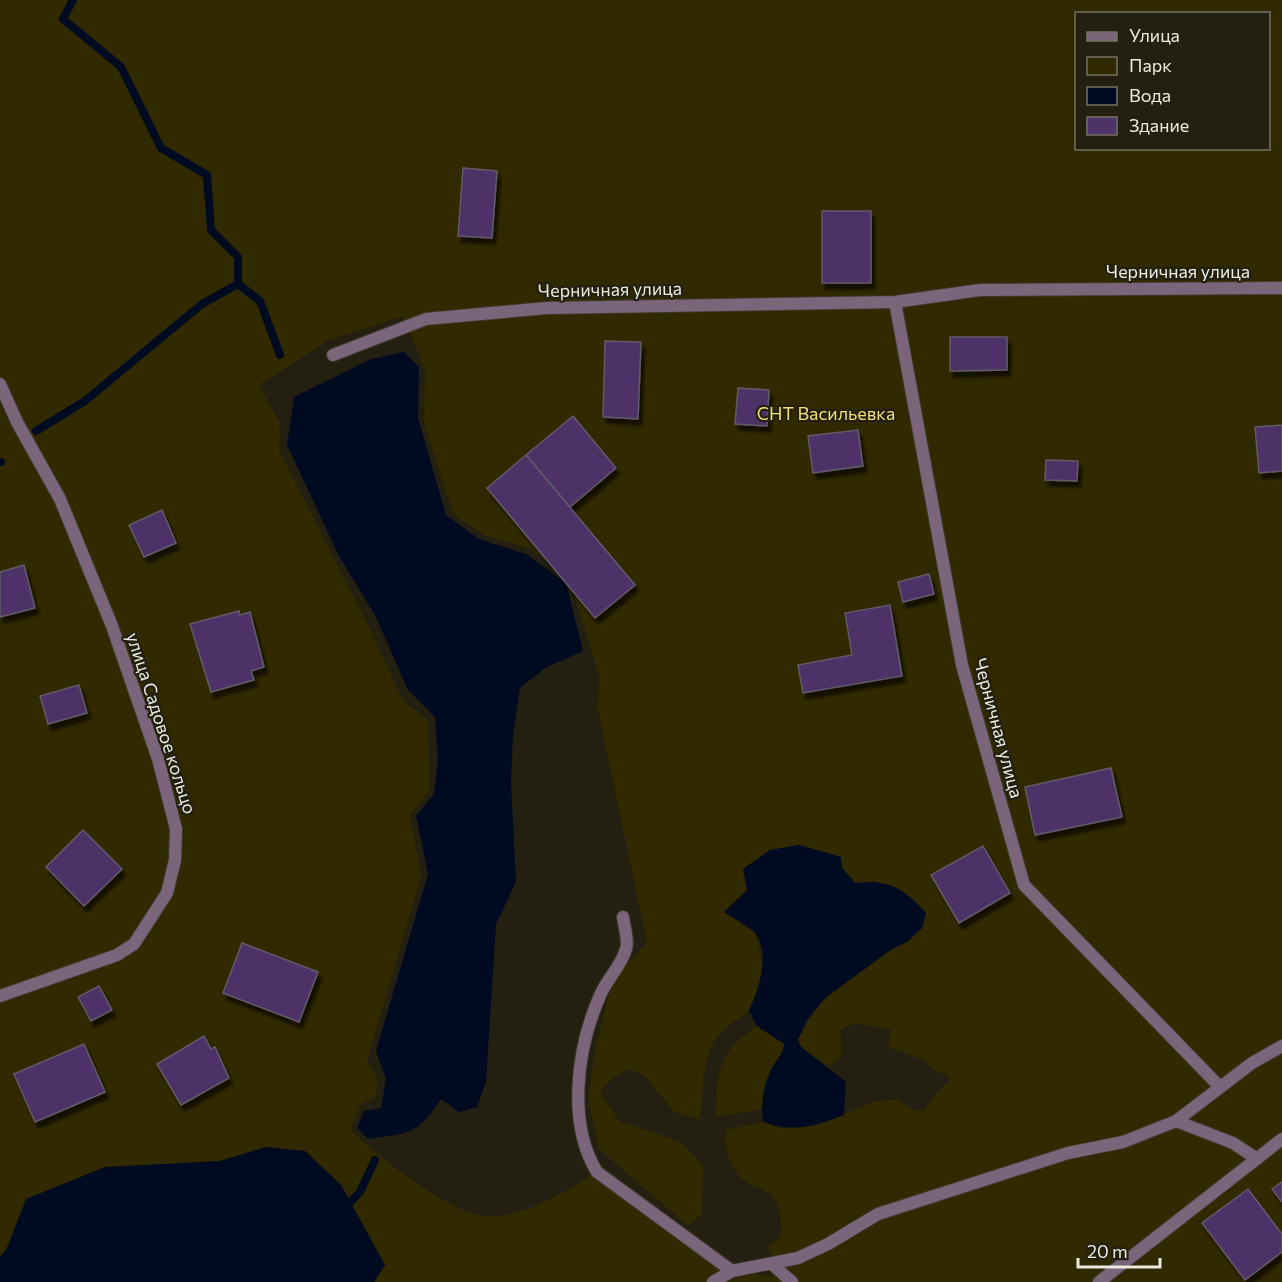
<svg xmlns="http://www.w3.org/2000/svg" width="1282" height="1282" font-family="Commissioner,sans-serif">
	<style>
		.green { fill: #312900; fill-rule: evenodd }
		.water { fill: #000a20 }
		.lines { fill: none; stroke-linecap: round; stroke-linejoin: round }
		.stream { stroke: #000a20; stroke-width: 8 }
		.building { fill: #4e3368; stroke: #615a69; stroke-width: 1.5; filter: url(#shadow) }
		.street-casing { stroke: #3f3c2e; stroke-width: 14 }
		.street { stroke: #7a657a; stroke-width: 12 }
		.labels { text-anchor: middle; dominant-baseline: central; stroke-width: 4.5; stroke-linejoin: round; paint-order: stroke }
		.street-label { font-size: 18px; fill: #ebeae0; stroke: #232011 }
		.park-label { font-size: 18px; fill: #f1de7a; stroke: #232011 }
	</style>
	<defs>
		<filter id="shadow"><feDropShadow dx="3.5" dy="6" stdDeviation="1.5" flood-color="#0009"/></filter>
	</defs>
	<rect width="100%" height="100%" fill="#232011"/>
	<path class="green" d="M0 0H1282V1282H374L385 1265 370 1239 266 1147 220 1161 165 1165 26 1199 7 1248 0 1257ZM1076 14H1268V148H1076ZM403 316 425 369 424 424 453 513 484 535 528 548 569 577 599 676 598 710 647 943 613 978 595 1050 588 1098 599 1149 688 1226 702 1214 703 1165 680 1142 619 1121 600 1092 612 1078 629 1069 645 1076 674 1112 700 1120C704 1094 701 1070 711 1047 718 1030 735 1023 748 1011 766 993 763 954 755 932L740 924 747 890 770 850 799 845 841 857V868L855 883 877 881 907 942C864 961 817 996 798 1040L801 1047 829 1067 842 1057 840 1031 855 1023 891 1030 888 1047 923 1060 935 1071 948 1075 949 1081 931 1099 924 1111 914 1110 896 1099 873 1102 816 1125 783 1129 763 1122 726 1130C725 1152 729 1171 749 1184 755 1188 765 1189 770 1194 782 1205 782 1224 780 1238L766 1246 786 1278 732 1271 597 1172C564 1192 526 1217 486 1216 450 1214 376 1154 350 1130L361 1104 375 1098 378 1079 367 1061 421 877 410 815 429 792 428 721 403 700 368 625 279 450 280 423 259 385 327 341Z
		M757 1026 784 1044 783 1052 771 1069 762 1109 716 1117C717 1072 717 1052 757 1026Z"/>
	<path class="water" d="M404 352 419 367 418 418 446 515 479 539 526 554 566 583 583 651 545 668 520 688 513 734 511 782 516 882 496 924 486 1082 477 1107 459 1112 441 1099C417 1136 408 1133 368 1139L357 1128 364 1111 381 1108 386 1079 376 1051 428 874 416 816 434 794 438 760 435 717 408 690 376 617 339 556 287 445 294 397 371 359Z
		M799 845 841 857 842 868 855 883C890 880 902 887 926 913L922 928 907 942 892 949 825 998 807 1020 798 1040 801 1047 846 1082 844 1115C815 1126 794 1133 763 1122 761 1104 763 1086 771 1070 776 1060 783 1055 784 1044L757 1026 749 1010C759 989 771 954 755 933 751 927 731 917 724 912L747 890 743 869 770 850Z
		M266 1147 305 1151 341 1185 385 1265 374 1282H0V1257L7 1248 26 1199 105 1167 220 1161Z"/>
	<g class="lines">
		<path class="stream" d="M73 0 63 19 121 67 161 148 207 175 211 230 238 257V284
			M238 284 260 301 280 355
			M36 431 85 401 202 304 238 284
			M0 462H1
			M343 1210 360 1192 375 1160"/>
	</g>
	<path class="building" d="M463 168 497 171 492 238 458 236Z
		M822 211H871V283H822Z
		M950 337H1007V370L950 371Z
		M605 341 641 342 638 419 603 417Z
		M738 388 769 390 767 426 735 424Z
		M573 416 616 468 570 507 526 455Z
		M1282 425V471L1259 473 1255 427Z
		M858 430 863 466 813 473 808 436Z
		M526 455 635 585 595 618 487 488Z
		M1046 460 1078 461 1077 481 1045 480Z
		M162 510 176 543 144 557 129 525Z
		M24 565 35 608 0 617V572Z
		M929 574 934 594 903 602 898 582Z
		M890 605 902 676 803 693 798 665 852 655 845 613Z
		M239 611 240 615 250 612 264 667 251 671 254 680 211 692 190 624Z
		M79 685 87 713 48 724 40 696Z
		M1111 768 1122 817 1035 835 1025 787Z
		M83 830 122 869 84 906 46 867Z
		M983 846 1010 893 959 923 931 875Z
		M242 943 318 972 299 1022 223 993Z
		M99 986 112 1010 91 1021 78 997Z
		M204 1036 211 1049 215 1047 229 1078 181 1105 157 1064Z
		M84 1044 105 1092 35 1122 14 1074Z
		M1282 1182V1202L1272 1189Z
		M1248 1189 1282 1234V1252L1245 1280 1202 1223Z"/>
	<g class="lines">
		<g class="street-casing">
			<path id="street" d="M895 302 962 665 1024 885 1220 1087
				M333 355 426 319 547 308 895 302 980 290 1282 288
				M0 384 17 422 60 499 112 626 158 759 176 829 175 860 167 893 134 944 117 955 0 996
				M623 917C624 926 629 941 626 949 621 967 605 981 599 998 577 1049 567 1123 597 1172L732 1271
				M1176 1121 1233 1143 1257 1159
				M773 1265 792 1282
				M713 1282 732 1271 798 1258 828 1244 878 1214 1068 1153 1123 1142 1176 1121 1252 1063 1282 1046
				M1099 1282 1282 1139"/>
		</g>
		<use href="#street" class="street"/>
	</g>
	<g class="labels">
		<g class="street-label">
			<text x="1178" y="271">Черничная улица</text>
			<text transform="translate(610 289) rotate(-1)">Черничная улица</text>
			<text transform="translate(162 723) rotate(72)">улица Садовое кольцо</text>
			<text transform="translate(999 728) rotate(75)">Черничная улица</text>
		</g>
		<g class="park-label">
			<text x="826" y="413">СНТ Васильевка</text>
		</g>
	</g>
	<rect x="1075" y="12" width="195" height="138" fill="#232011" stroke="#737164" stroke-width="1.5"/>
	<rect x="1087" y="32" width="30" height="9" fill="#7a657a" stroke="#737164" stroke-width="1.5"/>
	<text x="1129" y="42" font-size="18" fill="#ebeae0">Улица</text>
	<rect x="1087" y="57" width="30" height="18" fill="#312900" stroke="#737164" stroke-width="1.5"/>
	<text x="1129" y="72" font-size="18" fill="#ebeae0">Парк</text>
	<rect x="1087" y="87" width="30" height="18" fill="#000a20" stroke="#737164" stroke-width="1.5"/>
	<text x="1129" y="102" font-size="18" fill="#ebeae0">Вода</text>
	<rect x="1087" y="117" width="30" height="18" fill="#4e3368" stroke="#737164" stroke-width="1.5"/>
	<text x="1129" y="132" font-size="18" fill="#ebeae0">Здание</text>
	<path d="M1078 1258v9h82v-9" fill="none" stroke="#ebeae0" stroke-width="3"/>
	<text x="1087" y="1258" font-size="18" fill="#ebeae0" stroke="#232011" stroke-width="4.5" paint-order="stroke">20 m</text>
</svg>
